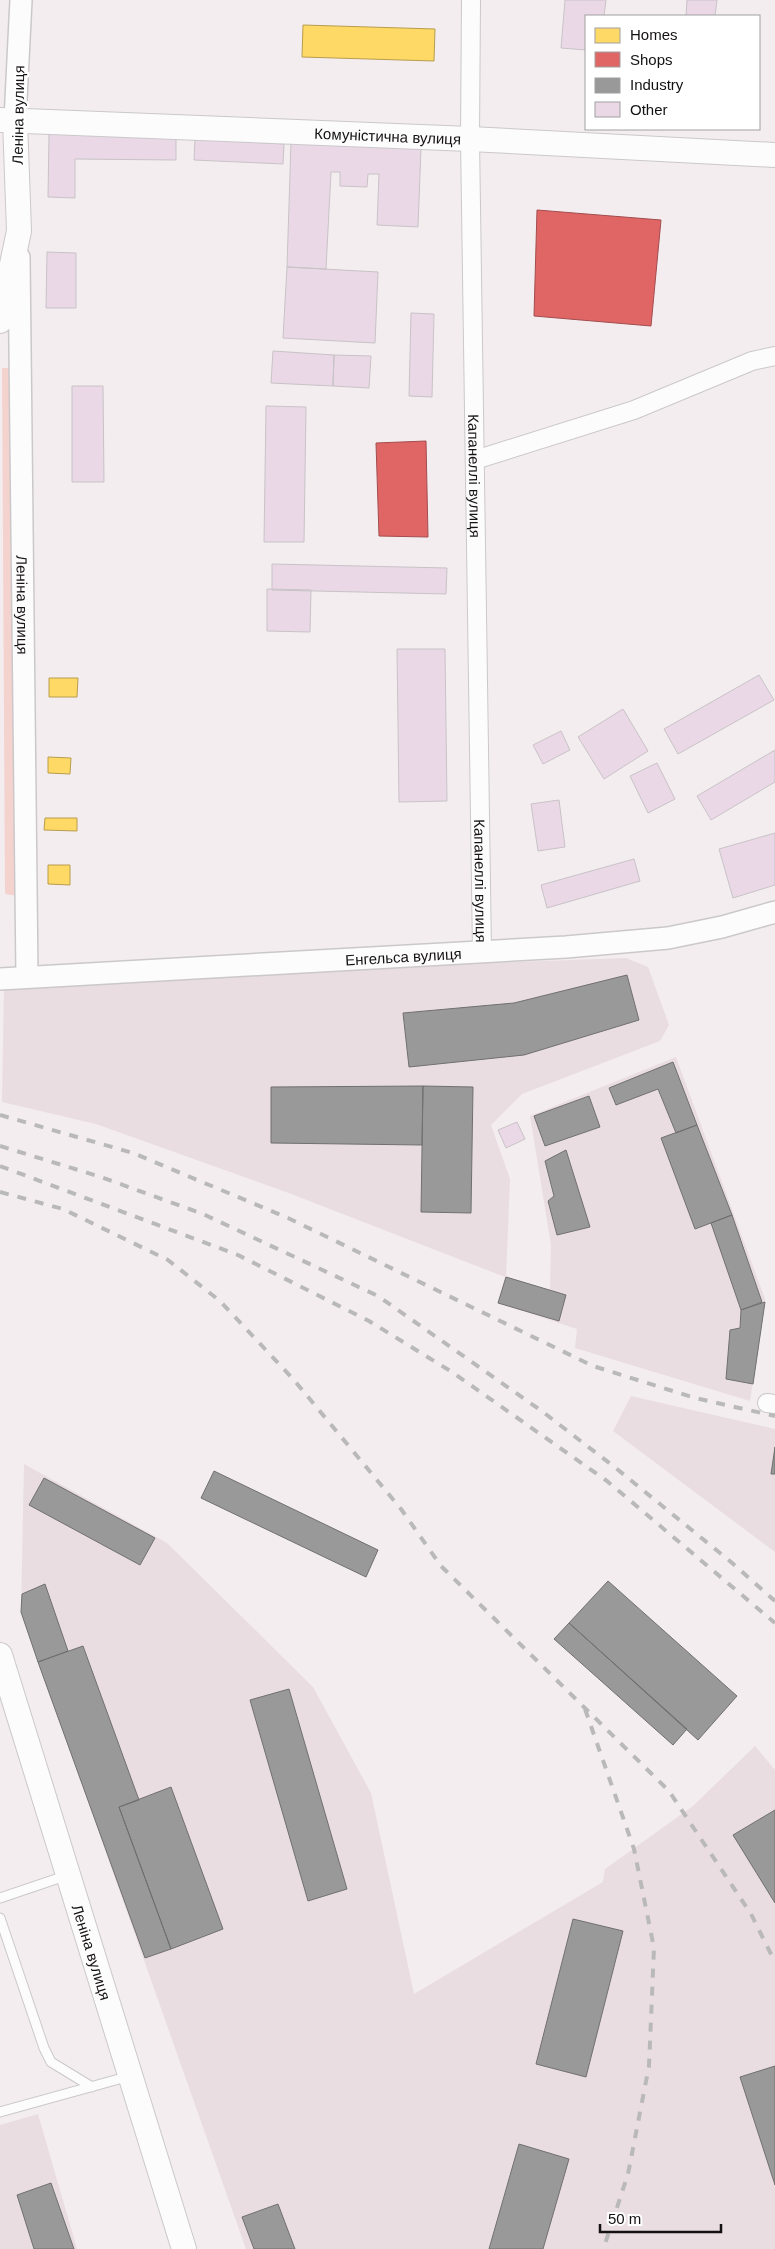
<svg xmlns="http://www.w3.org/2000/svg" width="775" height="2249" font-family="Helvetica,sans-serif">
	<style>
		.built { fill: #e9dde1 }
		.green { fill: #f4d2ce }
		.homes { fill: #ffd966; stroke: #b89d4d }
		.shops { fill: #e06666; stroke: #a34c4d }
		.industry { fill: #999; stroke: #717071 }
		.building { fill: #ead8e6; stroke: #c8c3c6 }
		.lines { fill: none; stroke-linecap: round; stroke-linejoin: round }
		.service-casing { stroke: #cbc8ca; stroke-width: 11 }
		.minor-casing { stroke: #cbc8ca; stroke-width: 20 }
		.tertiary-casing { stroke: #cbc8ca; stroke-width: 24 }
		.secondary-casing { stroke: #cbc8ca; stroke-width: 26 }
		.service { stroke: #fdfcfd; stroke-width: 9 }
		.minor { stroke: #fdfcfd; stroke-width: 18 }
		.tertiary { stroke: #fdfcfd; stroke-width: 21 }
		.secondary { stroke: #fdfcfd; stroke-width: 24 }
		.rail { stroke: #bab9ba; stroke-width: 4; stroke-dasharray: 9 9; stroke-linecap: butt }
		.labels { text-anchor: middle; dominant-baseline: central; stroke-width: 5; stroke-linejoin: round; paint-order: stroke }
		.street-label { font-size: 15px; fill: #141113; stroke: #fff }
	</style>
	<rect width="100%" height="100%" fill="#f3edf0"/>
	<path class="built" d="M626 958 648 967 669 1025 660 1041 522 1094 491 1125 510 1179 506 1277 550 1290 551 1245 530 1116 676 1057 765 1299 750 1401 575 1348 577 1329 498 1303 505 1277 286 1192 96 1124 2 1102 4 986 190 974Z
		M631 1396 775 1429V1552L613 1431Z
		M24 1464 167 1543 313 1687 371 1793 414 1994 603 1882 605 1869 693 1806 755 1746 775 1770V2249H246L21 1612Z
		M38 2114 77 2249H0V2125Z"/>
	<path class="green" d="M2 368H13L18 896 5 894Z"/>
	<path class="homes" d="M303 25 435 29 434 61 302 57Z
		M49 678H78L77 697H49Z
		M48 757 71 758 70 774 48 773Z
		M45 818H77V831L44 830Z
		M48 865H70V885L48 884Z"/>
	<path class="shops" d="M537 210 661 220 651 326 534 316Z
		M426 441 428 537 379 536 376 443Z"/>
	<path class="industry" d="M627 975 639 1020 524 1055 409 1067 403 1013 514 1003Z
		M673 1062 697 1125 676 1133 658 1089 616 1105 609 1088Z
		M423 1086 422 1145 271 1143V1087Z
		M423 1086 473 1087 471 1213 421 1212Z
		M589 1096 600 1127 545 1146 534 1116Z
		M697 1125 732 1215 695 1229 661 1138Z
		M566 1150 590 1227 557 1235 548 1201 554 1196 545 1161Z
		M732 1215 762 1302 741 1310 711 1223Z
		M506 1277 566 1295 559 1321 498 1303Z
		M765 1302 753 1384 726 1379 730 1330 740 1328 741 1310Z
		M775 1447V1474H771Z
		M214 1471 378 1550 366 1577 201 1498Z
		M44 1478 155 1538 140 1565 29 1505Z
		M608 1581 737 1696 698 1740 569 1623Z
		M45 1584 68 1651 38 1662 21 1612 22 1594Z
		M569 1623 687 1729 673 1745 554 1639Z
		M83 1646 139 1800 119 1807 171 1949 145 1958 38 1662Z
		M289 1689 347 1889 308 1901 250 1700Z
		M171 1787 223 1929 171 1949 119 1807Z
		M775 1810V1903L733 1835Z
		M573 1919 623 1931 586 2077 536 2064Z
		M775 2066V2185L740 2077Z
		M519 2144 569 2159 543 2249H489Z
		M51 2183 74 2249H34L17 2195Z
		M278 2204 295 2249H254L242 2217Z"/>
	<path class="building" d="M565 0H606L604 16H586V50L561 48Z
		M687 0H717L715 16H686Z
		M49 134 176 136V160L75 159V198L48 197Z
		M195 139 284 144 283 164 194 160Z
		M291 143 421 148 418 227 377 225 379 174H368L367 187 340 186V172H331L326 269 287 267Z
		M47 252 76 253V308H46Z
		M287 267 378 272 375 343 283 338Z
		M411 313 434 314 432 397 409 396Z
		M273 351 334 355 333 386 271 383Z
		M334 355 371 356 369 388 333 386Z
		M72 386H103L104 482H72Z
		M266 406 306 407 304 542H264Z
		M272 564 447 568 446 594 272 590Z
		M267 589 311 590 310 632 267 631Z
		M397 649H445L447 801 399 802Z
		M759 675 774 700 678 754 664 729Z
		M623 709 648 751 604 779 578 737Z
		M561 731 570 750 543 764 533 745Z
		M775 750V782L711 820 697 796Z
		M657 763 675 799 648 813 630 776Z
		M559 800 565 847 538 851 531 804Z
		M775 833V885L733 898 719 849Z
		M634 859 640 881 547 908 541 885Z
		M517 1122 525 1139 506 1148 498 1130Z"/>
	<g class="lines">
		<g class="service-casing">
			<path id="service" d="M0 1898 68 1875
				M0 1918 44 2048 51 2062 92 2087
				M0 2112 130 2076"/>
		</g>
		<g class="minor-casing">
			<g id="minor">
				<path id="s1" d="M471 0 470 139 482 952"/>
				<path d="M475 460 634 410 752 361 775 356"/>
				<path d="M767 1403 775 1404"/>
			</g>
		</g>
		<g class="tertiary-casing">
			<g id="tertiary">
				<path d="M15 120 21 0"/>
				<path id="s2" d="M19 257 27 977"/>
				<path id="s3" d="M0 979 566 947 668 938 722 927 775 912"/>
			</g>
		</g>
		<g class="secondary-casing">
			<g id="secondary">
				<path id="s4" d="M0 120 470 139 775 155"/>
				<path d="M0 321 19 231 15 120"/>
				<path id="s5" d="M0 1655 184 2249"/>
			</g>
		</g>
		<use href="#service" class="service"/>
		<use href="#minor" class="minor"/>
		<use href="#tertiary" class="tertiary"/>
		<use href="#secondary" class="secondary"/>
		<path class="rail" d="M0 1115 133 1153 288 1218 593 1366 695 1398 775 1416
			M0 1146 101 1177 203 1214 378 1296 543 1412 617 1469 731 1562 775 1601
			M0 1166 238 1255 369 1321 452 1372 607 1481 775 1623
			M0 1192 63 1209 168 1260 220 1301 294 1380 401 1509 441 1566 669 1791 751 1914 775 1962
			M585 1709 634 1849 654 1948 649 2066 628 2174 604 2247"/>
	</g>
	<g class="labels">
		<g class="street-label">
			<text transform="translate(18 115) rotate(-89)">Леніна вулиця</text>
			<text stroke="none"><textPath href="#s4" startOffset="388">Комуністична вулиця</textPath></text>
			<text stroke="none"><textPath href="#s1" startOffset="476">Капанеллі вулиця</textPath></text>
			<text stroke="none"><textPath href="#s2" startOffset="348">Леніна вулиця</textPath></text>
			<text stroke="none"><textPath href="#s1" startOffset="881">Капанеллі вулиця</textPath></text>
			<text stroke="none"><textPath href="#s3" startOffset="404">Енгельса вулиця</textPath></text>
			<text stroke="none"><textPath href="#s5" startOffset="311">Леніна вулиця</textPath></text>
		</g>
	</g>
	<rect x="585" y="15" width="175" height="115" fill="#ffffff" stroke="#a1a0a1"/>
	<rect x="595" y="28" width="25" height="15" fill="#ffd966" stroke="#a1a0a1"/>
	<text x="630" y="40" font-size="15" fill="#141113">Homes</text>
	<rect x="595" y="52" width="25" height="15" fill="#e06666" stroke="#a1a0a1"/>
	<text x="630" y="65" font-size="15" fill="#141113">Shops</text>
	<rect x="595" y="78" width="25" height="15" fill="#999999" stroke="#a1a0a1"/>
	<text x="630" y="90" font-size="15" fill="#141113">Industry</text>
	<rect x="595" y="102" width="25" height="15" fill="#ead8e6" stroke="#a1a0a1"/>
	<text x="630" y="115" font-size="15" fill="#141113">Other</text>
	<path d="M600 2224v8h121v-8" fill="none" stroke="#141113" stroke-width="2.5"/>
	<text x="608" y="2224" font-size="15" fill="#141113" stroke="#ffffff" stroke-width="4" paint-order="stroke">50 m</text>
</svg>
